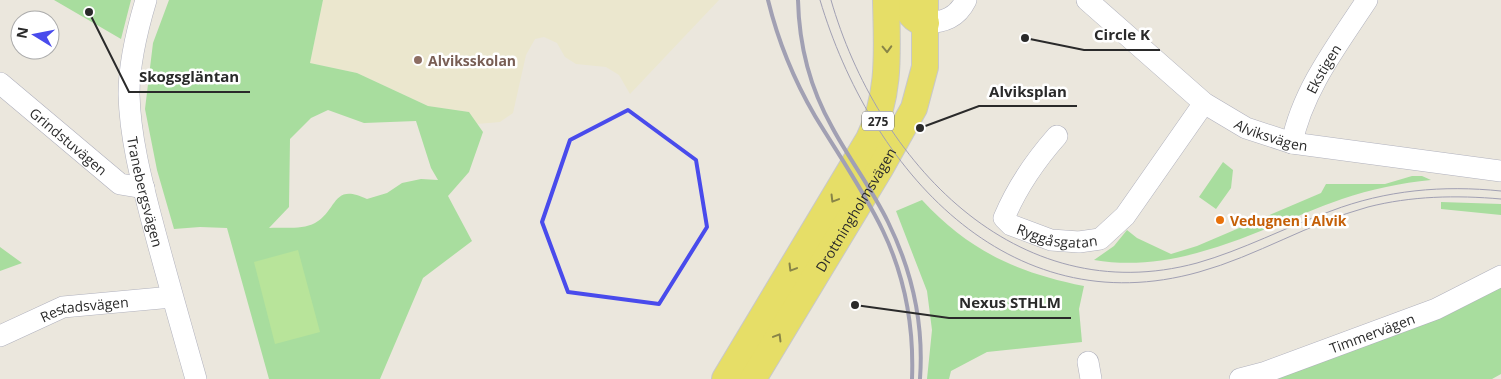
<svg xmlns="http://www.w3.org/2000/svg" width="1501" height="379" font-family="'Open Sans',sans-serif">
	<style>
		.education { fill: #ebe7ce }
		.green { fill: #a8dd9e; fill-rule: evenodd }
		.pitch { fill: #b8e49a }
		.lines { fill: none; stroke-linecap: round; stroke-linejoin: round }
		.minor-casing { stroke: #b0b1bd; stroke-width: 22 }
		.major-casing { stroke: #c8c8c8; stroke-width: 28 }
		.minor { stroke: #fff; stroke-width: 21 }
		.major { stroke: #e6de67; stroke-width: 26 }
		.tram { stroke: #a1a0b3; stroke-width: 1 }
		.rail { stroke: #a1a0b3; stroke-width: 4 }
		.oneway { stroke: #888448 }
		.marked { fill: none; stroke: #494bec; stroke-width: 4; stroke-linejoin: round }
		.education-dot { fill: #8d6e63; stroke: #fff; stroke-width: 2 }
		.food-dot { fill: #e8710a; stroke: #fff; stroke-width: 2 }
		.labels { text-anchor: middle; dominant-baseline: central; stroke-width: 5; stroke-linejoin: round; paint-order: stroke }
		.shield { fill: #fff; stroke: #6a6a6a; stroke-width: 1 }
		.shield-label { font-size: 12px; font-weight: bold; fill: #2a2a2a }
		.education-label { font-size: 14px; font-weight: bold; fill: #785e54; stroke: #fff; text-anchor: start }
		.street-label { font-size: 14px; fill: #2a2a2a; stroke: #fff }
		.food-label { font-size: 14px; font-weight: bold; fill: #c56008; stroke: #fff; text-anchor: start }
		.leader { fill: none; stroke: #2a2a2a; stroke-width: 2 }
		.callout-dot { fill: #2a2a2a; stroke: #fff; stroke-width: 2 }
		.callout-label { font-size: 15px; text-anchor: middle; font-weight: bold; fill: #2a2a2a; stroke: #fff; stroke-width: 5; stroke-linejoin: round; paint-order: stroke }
	</style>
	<rect width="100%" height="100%" fill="#ebe7dd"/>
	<path class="education" d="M323 0H719L630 94 619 75 606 67 576 64 565 57 557 43 544 37 535 39 526 55 513 113 500 122 477 124 469 112 428 106 357 73 310 63Z"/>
	<path class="green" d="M54 0H131L121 39Z
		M169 0H323L310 63 357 73 428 106 469 112 483 132 469 172 448 196 472 241 423 278 380 379H269L227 228 200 227 174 229 157 170 145 109 153 43ZM328 110 364 123 416 121 431 168 438 180 421 179 402 183 387 193 367 199C332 182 338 210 315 223 302 230 283 227 269 228L289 207 290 139 311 118Z
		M1223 162 1233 170 1231 188 1216 209 1199 197Z
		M1412 176H1422L1431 180C1401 183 1371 189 1342 199 1262 227 1183 275 1094 260L1114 246 1127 230 1137 238 1171 254 1197 246 1321 193 1326 184H1385Z
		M922 200C969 251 1018 273 1084 286L1079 309 1082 342 987 352 951 371 949 379H927L932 330 927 291 896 211Z
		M1441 202 1501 204V215L1441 209Z
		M0 247 22 263 0 271Z
		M1501 286V374L1492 379H1265Z"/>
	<path class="pitch" d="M298 250 320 332 275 344 254 262Z"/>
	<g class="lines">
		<g class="minor-casing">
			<g id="minor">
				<path id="s1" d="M146 0C137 30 129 62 129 94 130 137 141 179 152 221 166 274 181 326 196 379"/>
				<path id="s2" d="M1087 0 1204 103 1246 128 1292 143 1501 171"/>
				<path d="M926 23C944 22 957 18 966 0"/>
				<path id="s3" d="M0 83 120 184 144 188"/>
				<path id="s4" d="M1057 136C1034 162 1017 187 1004 218L1011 225 1051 240 1079 242 1100 239 1125 216 1204 103"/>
				<path id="s5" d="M1292 143C1302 91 1338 44 1367 0"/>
				<path id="s6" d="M0 336 63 307 172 297"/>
				<path d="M1088 362 1091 379"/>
				<path id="s7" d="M1240 379 1263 373 1436 309 1501 276"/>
			</g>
		</g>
		<g class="major-casing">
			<g id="major">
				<path d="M904 0C908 12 913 21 926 23"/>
				<path d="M725 379 869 139C891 94 887 49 886 0"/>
				<path id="s8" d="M753 379 881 167 914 108 925 67V0"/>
			</g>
		</g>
		<use href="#minor" class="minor"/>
		<use href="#major" class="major"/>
		<path class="tram" d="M820 0C870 168 1007 326 1199 272 1257 256 1309 223 1368 207 1411 196 1456 195 1501 199
			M831 0C877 160 1015 312 1197 263 1243 250 1286 227 1331 211 1386 190 1443 185 1501 191"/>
		<path class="rail" d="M768 0C778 41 794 80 815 116 838 154 864 191 883 231 905 277 914 328 912 379
			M798 0C799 44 810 88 832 127 849 159 872 189 888 222 912 271 924 324 920 379"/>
	</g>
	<defs><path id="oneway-chevron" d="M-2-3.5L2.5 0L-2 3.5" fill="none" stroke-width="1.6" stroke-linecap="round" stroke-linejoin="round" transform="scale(1.25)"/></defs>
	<g class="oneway">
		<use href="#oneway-chevron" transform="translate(887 49) rotate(88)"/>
		<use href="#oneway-chevron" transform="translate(834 199) rotate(121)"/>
		<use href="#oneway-chevron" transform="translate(792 268) rotate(121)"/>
		<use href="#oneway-chevron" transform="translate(778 337) rotate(-59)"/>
	</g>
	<path class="marked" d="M628 110 696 160 707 227 659 304 568 292 542 222 570 140Z"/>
	<circle class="education-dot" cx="418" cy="60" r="5"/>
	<circle class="food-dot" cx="1220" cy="220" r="5"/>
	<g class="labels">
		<rect class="shield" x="862" y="111.5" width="32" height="19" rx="4"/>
		<g class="shield-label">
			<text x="878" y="121">275</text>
		</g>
		<g class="education-label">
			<text x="428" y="60">Alviksskolan</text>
		</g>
		<g class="street-label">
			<text stroke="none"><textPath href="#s5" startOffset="81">Ekstigen</textPath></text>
			<text stroke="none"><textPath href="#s2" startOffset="231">Alviksvägen</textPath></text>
			<text stroke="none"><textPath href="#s3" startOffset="90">Grindstuvägen</textPath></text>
			<text stroke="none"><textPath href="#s1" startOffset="195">Tranebergsvägen</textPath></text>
			<text stroke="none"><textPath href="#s8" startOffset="198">Drottningholmsvägen</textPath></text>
			<text stroke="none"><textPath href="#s4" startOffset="156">Ryggåsgatan</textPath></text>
			<text stroke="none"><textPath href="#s6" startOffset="90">Restadsvägen</textPath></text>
			<text stroke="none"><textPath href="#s7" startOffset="140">Timmervägen</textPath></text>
		</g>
		<g class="food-label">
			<text x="1230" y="220">Vedugnen i Alvik</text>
		</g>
	</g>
	<path class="leader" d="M1025 38L1084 50H1160M89 12L129 92H250M920 128L979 106H1077M855 305L949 318H1071"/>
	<g class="callout-dot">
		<circle cx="1025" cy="38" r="5"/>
		<circle cx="89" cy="12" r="5"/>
		<circle cx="920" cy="128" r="5"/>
		<circle cx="855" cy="305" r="5"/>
	</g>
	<g class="callout-label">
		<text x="1122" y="40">Circle K</text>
		<text x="189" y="82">Skogsgläntan</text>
		<text x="1028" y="97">Alviksplan</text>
		<text x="1010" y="308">Nexus STHLM</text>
	</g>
	<g transform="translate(35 35) rotate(280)"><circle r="24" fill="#ffffff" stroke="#aaaaaa"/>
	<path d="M0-4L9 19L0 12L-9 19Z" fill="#494bec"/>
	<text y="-8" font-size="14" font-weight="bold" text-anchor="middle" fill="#2a2a2a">N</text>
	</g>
</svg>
